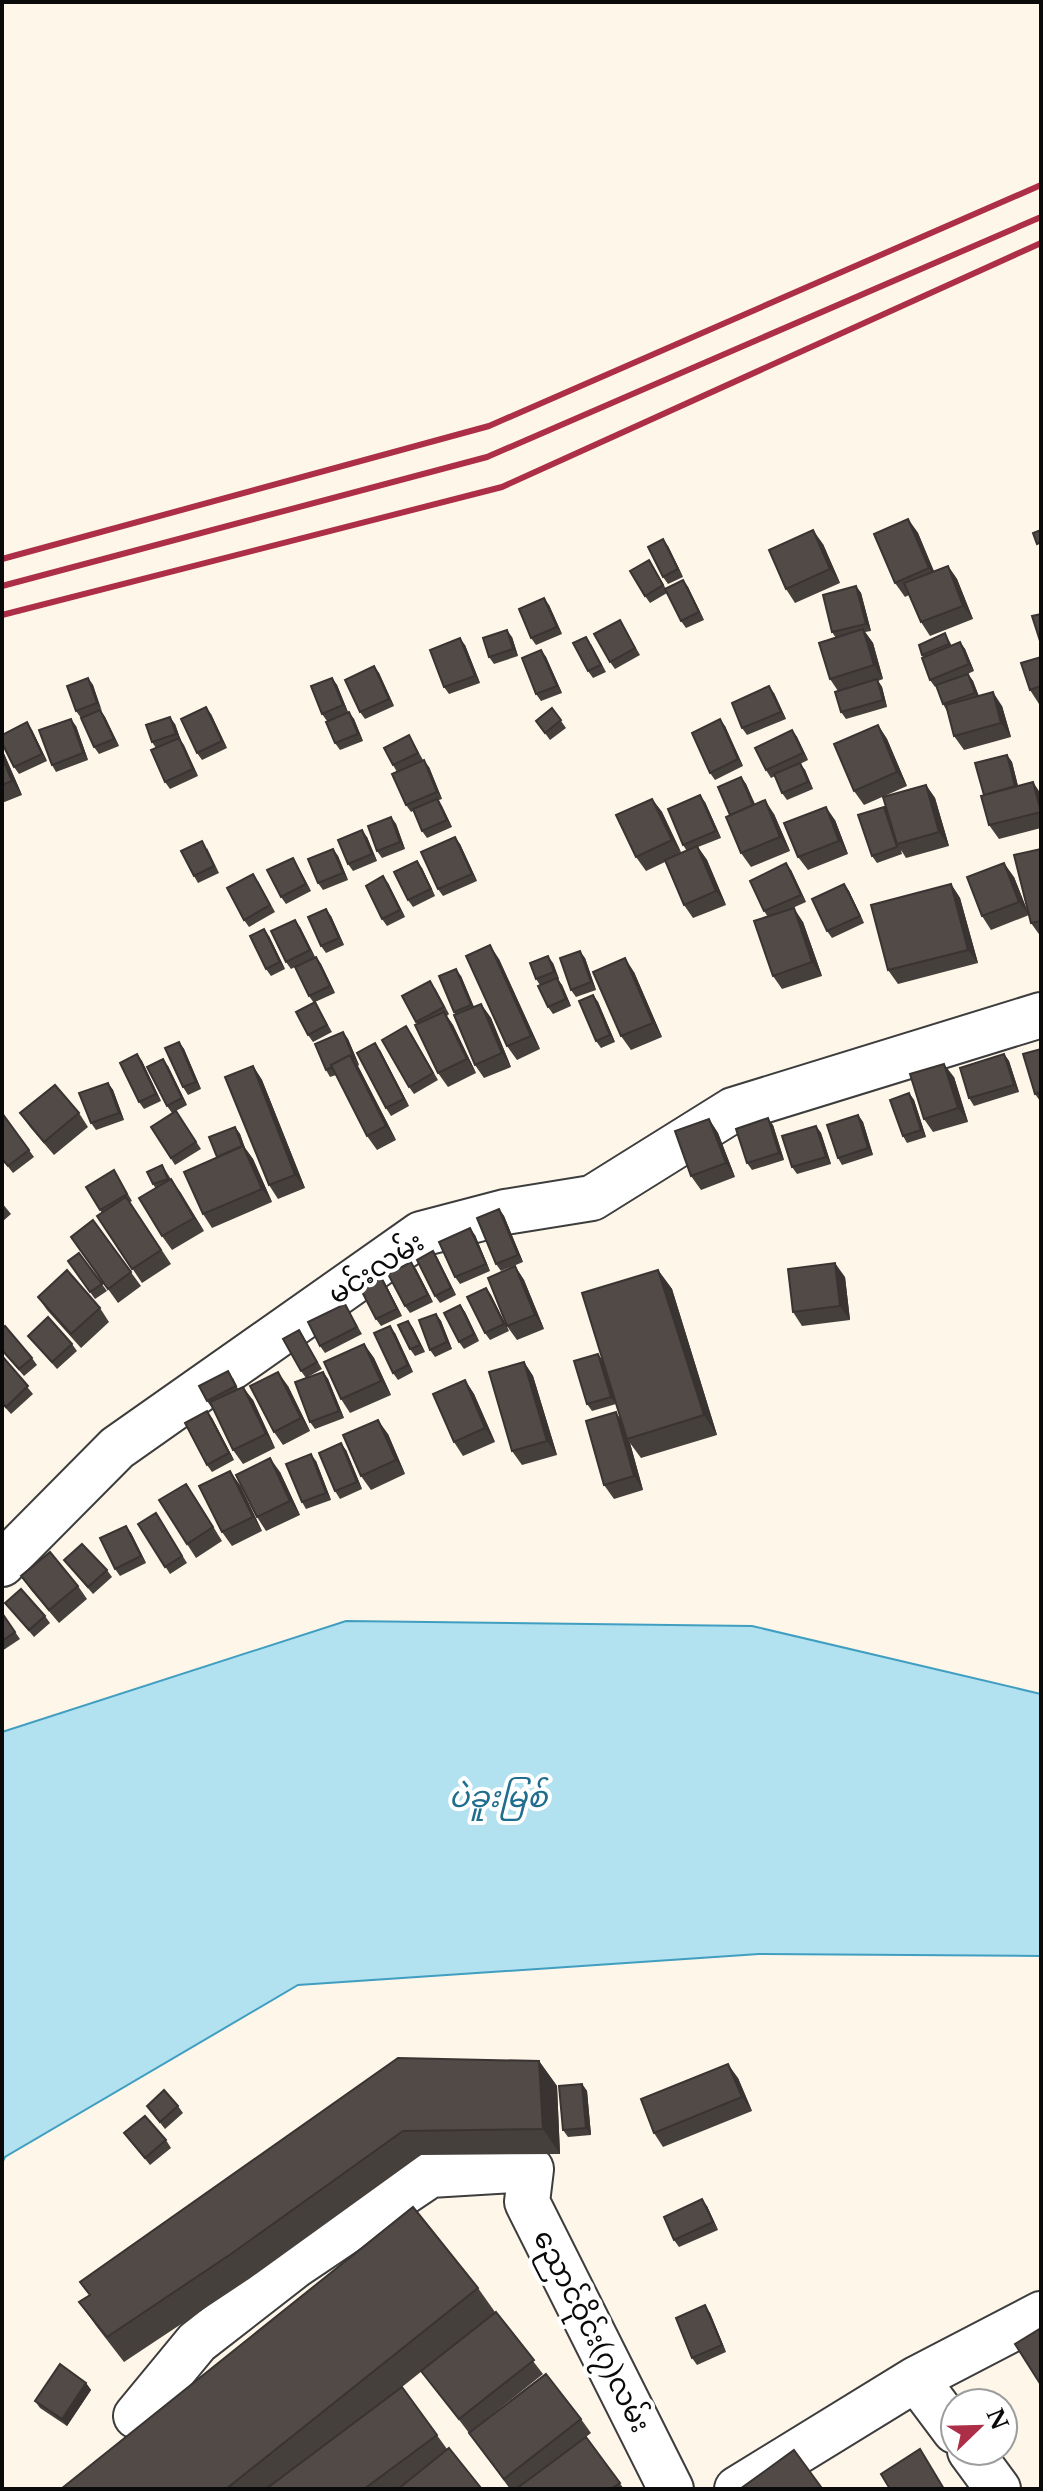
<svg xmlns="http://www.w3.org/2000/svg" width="1043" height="2491" font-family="'Libre Baskerville','Noto Sans Myanmar',serif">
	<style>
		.water { fill: #b2e1f0; stroke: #409ec0; stroke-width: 2 }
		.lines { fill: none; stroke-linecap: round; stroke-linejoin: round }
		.minor-casing { stroke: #3d3d3d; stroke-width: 48 }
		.minor { stroke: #fff; stroke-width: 44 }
		.rail { stroke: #ac2f47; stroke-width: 6 }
		.wall { fill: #46403d }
		.shaded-wall { fill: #393432 }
		.building { fill: #514a47; stroke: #393432; stroke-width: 2 }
		.labels { text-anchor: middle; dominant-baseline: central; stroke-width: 8; stroke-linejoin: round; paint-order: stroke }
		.street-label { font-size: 28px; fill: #0a0a0a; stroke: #fff }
		.water-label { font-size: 30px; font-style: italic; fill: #206e8f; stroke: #fff }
	</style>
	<rect width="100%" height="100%" fill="#fdf6e9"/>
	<path class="water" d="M346 1621 752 1626 1041 1694V1956L759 1954 298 1985 5 2157 2 2163V1732Z"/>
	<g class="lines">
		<g class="minor-casing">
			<path id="minor" d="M2 1564 117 1448 421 1234 505 1212 592 1198 733 1110 1041 1015
				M916 2379 955 2431
				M136 2416 197 2342 296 2265 430 2175 531 2169 527 2202 671 2489
				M970 2451 998 2489
				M737 2489 916 2379 1041 2314"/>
		</g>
		<use href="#minor" class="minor"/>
		<path class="rail" d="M2 559 489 426 1041 185
			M2 586 487 457 1041 217
			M2 615 502 487 1041 243"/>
	</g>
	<path class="wall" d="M908 519 918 533 934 571 948 566 957 579 973 619 930 636 921 622 909 595 905 597 895 583Z
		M823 544 840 583 795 603 786 589Z
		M668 546 683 577 668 584 663 577Z
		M649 560 666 589 683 580 688 587 704 620 686 628 681 621 667 593 650 603 645 596Z
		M856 586 861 593 871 631 865 632 873 643 883 679 878 681 882 687 887 707 846 719 841 712 838 691 830 679 836 638 832 632Z
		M549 605 562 634 536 645 531 638Z
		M620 620 640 655 615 669 610 662Z
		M945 633 952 646 960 642 965 649 974 671 961 677 968 674 973 681 979 696 1002 706 1011 737 964 750 954 736 947 711 943 704 936 686 935 687 930 680 922 655Z
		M512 637 518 656 494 664 489 657Z
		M591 644 606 672 593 678 588 671Z
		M465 645 480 683 449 694 444 687Z
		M541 650 546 657 562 693 541 701 536 694Z
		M1041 657V703L1039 704 1030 690Z
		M374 666 379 673 394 706 365 719 360 712Z
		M88 678 93 685 101 711 105 717 119 746 99 754 94 747 81 718 76 711Z
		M332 678 337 685 348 712 354 719 363 741 340 750 335 743 327 721 322 714Z
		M774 693 786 719 747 735 742 728Z
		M552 708 566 728 550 740 536 721Z
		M211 714 227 748 202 760 197 753Z
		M175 724 181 741 198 776 170 789 165 782 156 748 152 742Z
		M878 725 887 739 907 786 864 805 854 791Z
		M76 726 88 760 56 772 52 765Z
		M725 726 743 766 715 780 710 773Z
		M32 730 47 761 19 774 14 767Z
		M792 730 797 737 808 760 800 764 805 770 813 789 787 800 782 793 775 776 771 778 766 770Z
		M409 735 423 760 410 766 429 767 442 799 439 800 452 827 427 838 422 831 413 811 411 812 406 805 397 772 393 765Z
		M2 749 22 795 2 803Z
		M1007 755 1012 762 1018 786 1041 794V828L999 839 989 825 984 795Z
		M741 777 746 784 755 804 774 814 790 851 751 867 741 853 730 815Z
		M926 785 935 798 949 846 906 858 901 850 902 854 877 863 872 856 887 811Z
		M652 799 662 812 681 853 687 851 683 845 705 802 721 838 698 847 707 860 726 905 693 918 684 905 665 862 646 871 636 857Z
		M391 817 396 824 405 849 382 858 377 851Z
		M835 820 848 854 808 870 798 857Z
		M367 837 377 861 353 871 348 864Z
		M460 844 477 881 443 896 438 889Z
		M207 848 219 873 198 883 194 876Z
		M333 849 338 856 348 880 323 890 318 883Z
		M1041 849V937L1031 923Z
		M297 865 311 891 286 904 281 897Z
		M422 868 435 896 413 907 408 900Z
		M791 870 806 902 788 910 803 922 822 976 782 989 773 976 768 917 764 911Z
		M1014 877 1029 915 991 930 982 916Z
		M258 881 275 912 249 927 244 920Z
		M388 883 405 917 387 926 382 919Z
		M844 884 849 891 864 923 832 938 827 931Z
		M951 884 960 898 978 963 898 984 888 970Z
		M331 916 344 945 326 953 321 946Z
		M300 927 315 957 291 969 286 962Z
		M269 936 285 969 271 976 266 969Z
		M316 957 321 964 335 993 315 1002 332 1032 313 1042 308 1035 314 1003 309 996Z
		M585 958 596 990 576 997 571 990Z
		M499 959 540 1049 517 1060 507 1046Z
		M553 963 559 979H557L562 985 571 1006 553 1014 548 1007 540 985 536 979Z
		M634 972 662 1037 631 1050 621 1036Z
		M461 976 474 1007 481 1004 491 1018 511 1067 484 1078 475 1065 454 1012Z
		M435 988 449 1014 447 1016 453 1025 476 1073 448 1087 438 1073 417 1024 402 996Z
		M593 995 598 1002 615 1042 601 1048 596 1041Z
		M343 1032 348 1039 359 1065 358 1066 396 1140 377 1150 367 1136 336 1075 330 1077 326 1070Z
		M411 1033 438 1080 414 1094 409 1087Z
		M179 1042 184 1049 201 1089 188 1095 183 1087Z
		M1041 1049V1100L1040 1101 1035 1094Z
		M380 1050 409 1106 391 1116 386 1108Z
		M137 1054 142 1061 161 1101 144 1109 139 1102Z
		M1004 1054 1009 1061 1019 1092 974 1106 969 1098Z
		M168 1066 187 1105 172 1113 167 1106Z
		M253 1066 262 1080 305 1188 278 1199 269 1185Z
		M954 1077 968 1122 933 1132 924 1119Z
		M108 1083 113 1090 124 1120 96 1130 91 1123Z
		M909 1093 914 1100 926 1137 907 1143 903 1136Z
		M176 1111 201 1149 175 1165 151 1127Z
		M20 1113H79L88 1127 54 1155 30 1127Z
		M858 1115 863 1122 873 1155 842 1165 838 1158Z
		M709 1119 718 1133 735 1177 701 1190 691 1176Z
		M773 1125 784 1160 752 1170 747 1163Z
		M816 1126 821 1133 831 1164 797 1174 792 1167Z
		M235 1127 240 1134 245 1148 253 1159 272 1202 212 1228 203 1214Z
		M29 1150 34 1157 13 1173 2 1159Z
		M162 1165 204 1231 172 1250 162 1236 156 1189 153 1184Z
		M114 1170 132 1201 130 1202 171 1264 142 1283 97 1216 102 1213 86 1187Z
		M2 1203 11 1214 2 1222Z
		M499 1209 504 1216 523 1262 501 1271 496 1264Z
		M93 1220 141 1286 118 1303 71 1237Z
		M475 1235 490 1271 460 1284 455 1277Z
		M433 1251 438 1259 456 1295 440 1303 435 1296Z
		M79 1253 107 1291 95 1299 68 1261Z
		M515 1266 524 1280 544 1329 517 1340 507 1326Z
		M416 1269 433 1302 410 1313 405 1306Z
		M658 1270 672 1289 717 1435 641 1458 630 1443 643 1490 614 1499 604 1485 622 1421Z
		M380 1275 385 1283 402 1316 381 1326 376 1319Z
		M845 1277 850 1320 802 1326 793 1312Z
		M486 1288 491 1295 509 1331 490 1340 485 1333Z
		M38 1297 100 1308 109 1322 81 1348 47 1310Z
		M345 1304 362 1334 325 1353 320 1346Z
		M460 1305 465 1312 479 1341 464 1349 459 1342Z
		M436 1314 441 1321 452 1349 435 1357 430 1350Z
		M408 1321 413 1328 425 1352 415 1356 410 1349Z
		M2 1329 32 1358 37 1365 24 1376 2 1351Z
		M299 1330 322 1369 306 1378 301 1371Z
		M395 1333 413 1372 398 1380 393 1373Z
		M28 1336 72 1344 77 1351 57 1369Z
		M364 1344 374 1358 391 1395 350 1413 341 1399Z
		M598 1354 603 1361 616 1404 592 1411 587 1404Z
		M2 1356 33 1394 11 1414 2 1404Z
		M524 1362 533 1376 557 1455 522 1465 512 1451Z
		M323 1372 328 1379 344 1418 315 1429 310 1422Z
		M233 1378 238 1389 253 1400 275 1448 243 1464 233 1450 213 1408H212L207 1401Z
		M465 1380 474 1394 495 1442 463 1456 454 1442Z
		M288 1386 310 1431 283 1445 274 1432Z
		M212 1418 234 1460 212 1472 207 1465Z
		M388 1434 405 1474 371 1490 361 1476Z
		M346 1450 362 1489 340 1499 335 1491Z
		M316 1461 331 1500 306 1509 302 1502Z
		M280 1472 300 1515 266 1531 257 1517Z
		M240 1485 262 1531 232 1546 222 1532Z
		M195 1497 222 1541 196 1558 187 1544Z
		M156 1513 187 1563 170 1574 138 1524Z
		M126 1526 131 1533 146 1563 120 1576 115 1569Z
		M64 1560 107 1570 112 1577 93 1594Z
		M21 1576 78 1586 87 1599 59 1623 31 1590Z
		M5 1603 45 1616 50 1623 34 1637Z
		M2 1613 20 1639 2 1651Z
		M539 2061 557 2086 560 2154 421 2155 249 2279 124 2362 97 2327 79 2302 90 2296 80 2282Z
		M738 2078 752 2111 663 2147 654 2133Z
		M582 2084 587 2091 591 2135 568 2137 563 2130Z
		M147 2106H178L183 2113 165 2129Z
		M124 2133 166 2140 171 2148 150 2165Z
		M707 2206 718 2230 679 2247 674 2240Z
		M478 2288 495 2312 543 2374 469 2433 422 2371 392 2395 402 2387 447 2449 449 2448 481 2489H61Z
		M710 2313 726 2352 697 2365 692 2358Z
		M86 2383 91 2390 67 2426 40 2408 35 2401Z
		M581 2419 591 2433 581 2441 586 2437 624 2489H510L469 2433Z"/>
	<path class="shaded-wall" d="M908 519 918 533 938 582 929 568Z
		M813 530 823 544 840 583 830 569Z
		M663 539 668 546 683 577 678 569Z
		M948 566 957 579 973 619 963 606Z
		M683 580 688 587 704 620 699 612Z
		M856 586 861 593 871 631 866 624Z
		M544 598 549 605 562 634 557 627Z
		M863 629 873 643 883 679 874 665Z
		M507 630 512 637 518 656 513 649Z
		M460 638 465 645 480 683 475 676Z
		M960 642 965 649 974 671 969 664Z
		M541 650 546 657 562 693 557 686Z
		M374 666 379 673 394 706 389 699Z
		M968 674 973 681 980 700 975 693Z
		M88 678 93 685 102 711 97 703Z
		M332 678 337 685 348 712 343 705Z
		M877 679 882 687 887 707 883 700Z
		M769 686 774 693 786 719 781 712Z
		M993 692 1002 706 1011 737 1001 723Z
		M206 707 211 714 227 748 222 741Z
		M100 710 105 717 119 746 114 739Z
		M349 712 354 719 363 741 358 734Z
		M170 717 175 724 181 741 176 734Z
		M71 719 76 726 88 760 83 753Z
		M720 719 725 726 743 766 738 759Z
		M27 722 32 730 47 761 42 754Z
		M878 725 887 739 907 786 897 772Z
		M792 730 797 737 808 760 803 753Z
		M179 738 184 745 198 776 193 769Z
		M2 749 22 795 12 781 2 757Z
		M1007 755 1012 762 1020 794 1015 786Z
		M424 760 429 767 442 799 437 792Z
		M800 763 805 770 813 789 808 782Z
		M741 777 746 784 760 817 755 810Z
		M1033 782 1041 794V812Z
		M926 785 935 798 949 846 939 832Z
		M700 795 705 802 721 838 716 831Z
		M437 799 442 806 452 827 447 820Z
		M652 799 662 812 682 854 672 840Z
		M765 800 774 814 790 851 780 837Z
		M826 807 835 820 848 854 839 841Z
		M391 817 396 824 405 849 400 842Z
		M362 830 367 837 377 861 372 854Z
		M455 837 460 844 477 881 472 874Z
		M697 846 707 860 726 905 716 891Z
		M333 849 338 856 348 880 343 873Z
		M293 858 297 865 311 891 306 884Z
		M417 861 422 868 435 896 431 889Z
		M786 863 791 870 806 902 801 895Z
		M1004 863 1014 877 1029 915 1019 902Z
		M383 876 388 883 405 917 400 910Z
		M844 884 849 891 864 923 860 916Z
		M951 884 960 898 978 963 968 950Z
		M794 908 803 922 822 976 812 962Z
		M326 909 331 916 344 945 339 938Z
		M295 920 300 927 315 957 310 950Z
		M264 929 269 936 285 969 280 962Z
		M490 945 499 959 540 1049 531 1036Z
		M580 951 585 958 596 990 591 982Z
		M548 956 553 963 559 979 554 972Z
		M316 957 321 964 335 993 330 986Z
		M625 958 634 972 662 1037 653 1023Z
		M456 969 461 976 476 1012 471 1005Z
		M557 978 562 985 571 1006 566 999Z
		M593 995 598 1002 615 1042 610 1035Z
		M481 1004 491 1018 511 1067 502 1053Z
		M444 1012 453 1025 476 1073 467 1059Z
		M343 1032 348 1039 359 1065 354 1058Z
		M179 1042 184 1049 201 1089 196 1082Z
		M375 1043 380 1050 409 1106 404 1099Z
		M137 1054 142 1061 161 1101 156 1094Z
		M1004 1054 1009 1061 1019 1092 1014 1085Z
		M350 1055 359 1068 396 1140 386 1126Z
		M163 1059 168 1066 187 1105 182 1098Z
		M944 1064 954 1077 968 1122 958 1108Z
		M253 1066 262 1080 305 1188 295 1175Z
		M108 1083 113 1090 124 1120 119 1113Z
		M909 1093 914 1100 926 1137 921 1130Z
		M858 1115 863 1122 873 1155 868 1148Z
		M768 1118 773 1125 784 1160 779 1153Z
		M709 1119 718 1133 735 1177 726 1163Z
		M816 1126 821 1133 831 1164 826 1157Z
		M235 1127 240 1134 245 1148 253 1159 272 1202 262 1189 243 1149Z
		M171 1179 181 1193 204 1231 194 1218Z
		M499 1209 504 1216 523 1262 518 1255Z
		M470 1228 475 1235 490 1271 486 1264Z
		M433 1251 438 1259 456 1295 451 1288Z
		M411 1262 416 1269 433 1302 428 1295Z
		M835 1263 845 1277 850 1320 840 1306Z
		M515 1266 524 1280 544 1329 535 1315Z
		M658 1270 672 1289 717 1435 704 1415Z
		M380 1275 385 1283 402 1316 397 1309Z
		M486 1288 491 1295 509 1331 504 1324Z
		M460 1305 465 1312 479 1341 474 1334Z
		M436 1314 441 1321 452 1349 447 1342Z
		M408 1321 413 1328 425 1352 420 1345Z
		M390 1326 395 1333 413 1372 408 1365Z
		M364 1344 374 1358 391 1395 381 1381Z
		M598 1354 603 1361 616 1404 611 1397Z
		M524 1362 533 1376 557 1455 547 1441Z
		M278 1372 288 1386 310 1431 301 1418Z
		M323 1372 328 1379 344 1418 339 1411Z
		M465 1380 474 1394 495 1442 485 1428Z
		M243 1387 253 1400 275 1448 266 1434Z
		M207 1411 212 1418 234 1460 229 1453Z
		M616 1412 625 1426 627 1439 630 1443 643 1490 634 1476Z
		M378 1420 388 1434 405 1474 396 1460Z
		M341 1443 346 1450 362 1489 357 1482Z
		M311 1454 316 1461 331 1500 326 1493Z
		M270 1458 280 1472 300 1515 290 1501Z
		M230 1471 240 1485 262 1531 253 1517Z
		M126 1526 131 1533 146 1563 141 1556Z
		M539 2061 557 2086 560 2154 543 2129Z
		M728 2064 738 2078 752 2111 742 2097Z
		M582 2084 587 2091 591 2135 586 2128Z
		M702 2199 707 2206 718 2230 713 2222Z
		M705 2305 710 2313 726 2352 722 2345Z
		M86 2383 91 2390 67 2426 62 2419Z"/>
	<path class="building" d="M908 519 929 568 895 583 874 534Z
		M813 530 830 569 786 589 769 550Z
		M1041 530V542L1037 544 1033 533Z
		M663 539 678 569 663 577 648 547Z
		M649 560 663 585 645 596 630 571Z
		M948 566 963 606 921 622 904 583Z
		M683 580 699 612 681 621 665 589Z
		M856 586 866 624 832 632 823 595Z
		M544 598 557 627 531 638 519 609Z
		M1041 614V644L1032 616Z
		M620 620 635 648 610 662 594 634Z
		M863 629 874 665 830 679 819 643Z
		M507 630 513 649 489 657 483 638Z
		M945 633 949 644 922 655 919 645Z
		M586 637 601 665 588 671 573 643Z
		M460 638 475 676 444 687 430 650Z
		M960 642 969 664 930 680 922 658Z
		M541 650 557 686 536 694 522 658Z
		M1041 657V686L1030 690 1021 663Z
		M374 666 389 699 360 712 345 680Z
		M968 674 975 693 943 704 936 685Z
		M88 678 97 703 76 711 67 686Z
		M332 678 343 705 322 714 311 686Z
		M877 679 883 700 841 712 835 692Z
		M769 686 781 712 742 728 732 703Z
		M993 692 1001 723 954 736 946 705Z
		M206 707 222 741 197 753 181 719Z
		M552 708 561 720 545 733 536 721Z
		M100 710 114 739 94 747 81 718Z
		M349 712 358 734 335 743 326 722Z
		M170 717 176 734 152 742 146 725Z
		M71 719 83 753 52 765 39 730Z
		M720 719 738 759 710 773 692 733Z
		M27 722 42 754 14 767 2 743V735Z
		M878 725 897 772 854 791 834 744Z
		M792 730 803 753 766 770 755 748Z
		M409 735 418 753 393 765 384 748Z
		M179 738 193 769 165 782 151 750Z
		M1007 755 1015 786 984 795 975 763Z
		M2 757 12 781 2 785Z
		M424 760 437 792 406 805 392 774Z
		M800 763 808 782 782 793 774 774Z
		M741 777 753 805 730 815 718 787Z
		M1033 782 1041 812 989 825 981 796Z
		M926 785 939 832 897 844 883 797Z
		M700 795 716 831 683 845 668 809Z
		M437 799 447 820 422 831 413 809Z
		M652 799 672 840 636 857 616 815Z
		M765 800 780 837 741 853 726 817Z
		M826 807 839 841 798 857 784 823Z
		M884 807 897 847 872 856 858 815Z
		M391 817 400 842 377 851 368 826Z
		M362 830 372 854 348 864 338 840Z
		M455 837 472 874 438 889 421 852Z
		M202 841 214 866 194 876 181 851Z
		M697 846 716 891 684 905 665 860Z
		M333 849 343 873 318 883 308 859Z
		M1041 849V921L1031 923 1014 855Z
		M293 858 306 884 281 897 267 870Z
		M417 861 431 889 408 900 394 872Z
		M786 863 801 895 764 911 750 881Z
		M1004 863 1019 902 982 916 967 877Z
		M253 874 270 905 244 920 227 888Z
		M383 876 400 910 382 919 366 886Z
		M844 884 860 916 827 931 812 899Z
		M951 884 968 950 888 970 871 905Z
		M794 908 812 962 773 976 754 921Z
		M326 909 339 938 321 946 308 917Z
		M295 920 310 950 286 962 271 931Z
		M264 929 280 962 266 969 250 936Z
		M490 945 531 1036 507 1046 466 956Z
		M580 951 591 982 571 990 560 958Z
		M548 956 554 972 536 979 530 963Z
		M316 957 330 986 309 996 295 967Z
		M625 958 653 1023 621 1036 593 972Z
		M456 969 471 1005 454 1012 439 976Z
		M557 978 566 999 548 1007 538 986Z
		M430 981 444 1007 416 1022 402 996Z
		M593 995 610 1035 596 1041 579 1001Z
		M315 1002 327 1025 308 1035 296 1012Z
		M481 1004 502 1053 475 1065 454 1015Z
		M444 1012 467 1059 438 1073 415 1025Z
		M406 1026 433 1073 409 1087 382 1040Z
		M343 1032 354 1058 353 1059 350 1055 331 1065 332 1067 326 1070 315 1044Z
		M179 1042 196 1082 183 1087 165 1048Z
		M375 1043 404 1099 386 1108 357 1053Z
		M1041 1049V1092L1035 1094 1023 1054Z
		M137 1054 156 1094 139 1102 120 1063Z
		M1004 1054 1014 1085 969 1098 960 1068Z
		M350 1055 386 1126 367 1136 331 1065Z
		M163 1059 182 1098 167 1106 147 1067Z
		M944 1064 958 1108 924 1119 910 1074Z
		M253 1066 295 1175 269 1185 225 1077Z
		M108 1083 119 1113 91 1123 79 1093Z
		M55 1085 79 1113 44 1142 20 1113Z
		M909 1093 921 1130 903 1136 890 1100Z
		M176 1111 196 1142 171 1158 151 1127Z
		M2 1113 29 1150 8 1166 2 1159Z
		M858 1115 868 1148 838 1158 827 1125Z
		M768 1118 779 1153 747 1163 736 1129Z
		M709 1119 726 1163 691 1176 675 1131Z
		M816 1126 826 1157 792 1167 782 1136Z
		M235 1127 242 1146 217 1157 209 1137Z
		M243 1146 262 1189 203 1214 184 1172Z
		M162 1165 168 1179 153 1184 147 1172Z
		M114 1170 127 1194 100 1210 86 1187Z
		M171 1179 194 1218 162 1236 139 1198Z
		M126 1197 161 1250 132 1269 97 1216Z
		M499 1209 518 1255 496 1264 477 1218Z
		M93 1220 131 1272 108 1289 71 1237Z
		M470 1228 486 1264 455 1277 439 1242Z
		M433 1251 451 1288 435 1296 417 1260Z
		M79 1253 102 1284 90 1292 68 1261Z
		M411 1262 428 1295 405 1306 388 1274Z
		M835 1263 840 1306 793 1312 788 1269Z
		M515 1266 535 1315 507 1326 488 1278Z
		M67 1270 100 1308 71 1334 38 1297Z
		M658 1270 704 1415 627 1439 582 1293Z
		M380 1275 397 1309 376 1319 359 1286Z
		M486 1288 504 1324 485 1333 467 1297Z
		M345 1304 357 1327 320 1346 308 1322Z
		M460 1305 474 1334 459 1342 444 1313Z
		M436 1314 447 1342 430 1350 419 1320Z
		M48 1317 72 1344 52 1362 28 1336Z
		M408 1321 420 1345 410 1349 398 1325Z
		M5 1326 32 1358 19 1369 2 1350V1329Z
		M390 1326 408 1365 393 1373 374 1333Z
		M299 1330 317 1362 301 1371 283 1339Z
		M364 1344 381 1381 341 1399 324 1362Z
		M598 1354 611 1397 587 1404 574 1361Z
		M2 1356 28 1386 6 1407 2 1403Z
		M524 1362 547 1441 512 1451 489 1372Z
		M228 1371 236 1386 207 1401 199 1386Z
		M278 1372 301 1418 274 1432 250 1386Z
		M323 1372 339 1411 310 1422 295 1382Z
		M465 1380 485 1428 454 1442 433 1394Z
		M243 1387 266 1434 233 1450 210 1402Z
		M207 1411 229 1453 207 1465 185 1423Z
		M616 1412 634 1476 604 1485 586 1421Z
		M378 1420 396 1460 361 1476 343 1435Z
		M341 1443 357 1482 335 1491 319 1453Z
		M311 1454 326 1493 302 1502 286 1464Z
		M270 1458 290 1501 257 1517 236 1475Z
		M230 1471 253 1517 222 1532 199 1486Z
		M186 1484 213 1527 187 1544 159 1500Z
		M156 1513 182 1556 165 1567 138 1524Z
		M126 1526 141 1556 115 1569 100 1538Z
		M82 1544 107 1570 88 1587 64 1560Z
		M50 1552 78 1586 49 1610 21 1576Z
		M21 1589 45 1616 29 1630 5 1603Z
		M2 1613 15 1632 2 1641Z
		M398 2058 539 2061 543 2129 403 2131 231 2254 107 2337 79 2302 90 2295 80 2282Z
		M728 2064 742 2097 654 2133 641 2099Z
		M582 2084 586 2128 563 2130 559 2086Z
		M164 2090 178 2106 160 2122 147 2106Z
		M145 2116 166 2140 145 2158 124 2133Z
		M702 2199 713 2222 674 2240 664 2217Z
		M413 2207 478 2288 226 2489H61Z
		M705 2305 722 2345 692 2358 676 2318Z
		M496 2312 534 2360 459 2419 421 2371Z
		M1041 2328V2385L1015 2344Z
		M60 2364 86 2383 62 2419 35 2401Z
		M546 2374 581 2419 504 2479 469 2433Z
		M402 2387 437 2435 364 2489H266Z
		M586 2437 620 2483 611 2489H516Z
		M449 2448 481 2488 398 2489Z
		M920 2449 944 2489H890L881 2474Z
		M794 2450 821 2487 818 2489H740Z"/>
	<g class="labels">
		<g class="street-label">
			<text transform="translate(376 1268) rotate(-33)">မင်းလမ်း</text>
			<text transform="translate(592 2331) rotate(63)">ညောင်ဝိုင်း(၇)လမ်း</text>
		</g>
		<g class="water-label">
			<text x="498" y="1796">ပဲခူးမြစ်</text>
		</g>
	</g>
	<rect width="1043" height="2491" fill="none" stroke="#0a0a0a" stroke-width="8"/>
	<g transform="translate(979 2427) rotate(67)"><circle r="38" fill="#ffffff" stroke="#9d9d9d" stroke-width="2"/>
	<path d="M0-6L14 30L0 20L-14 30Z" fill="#ac2f47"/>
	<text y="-12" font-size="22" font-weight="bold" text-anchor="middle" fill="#0a0a0a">N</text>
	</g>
</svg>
